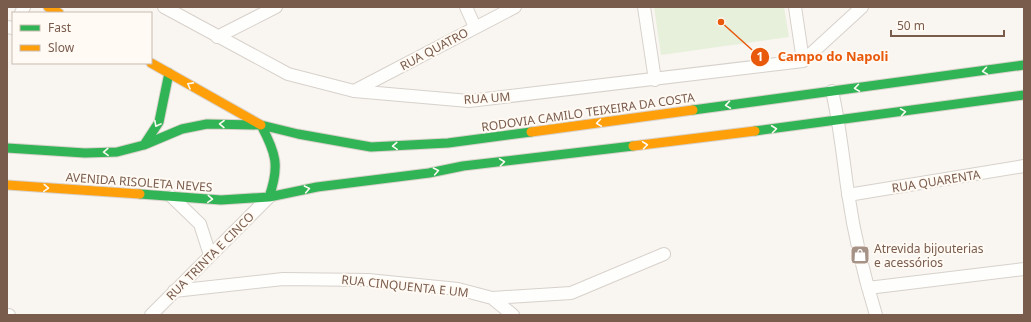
<svg xmlns="http://www.w3.org/2000/svg" width="1031" height="322" font-family="'Noto Sans',sans-serif">
	<style>
		.pitch { fill: #e7f0db }
		.lines { fill: none; stroke-linecap: round; stroke-linejoin: round }
		.street-casing { stroke: #d7d1cb; stroke-width: 14 }
		.fast-casing { stroke: #d9d2cb; stroke-width: 11 }
		.slow-casing { stroke: #d9d2cb; stroke-width: 11 }
		.street { stroke: #fefefd; stroke-width: 12 }
		.fast { stroke: #30b455; stroke-width: 9 }
		.slow { stroke: #ff9f0a; stroke-width: 9 }
		.oneway { stroke: #fffaf3 }
		.labels { text-anchor: middle; dominant-baseline: central; stroke-width: 4; stroke-linejoin: round; paint-order: stroke }
		.street-label { font-size: 12px; fill: #7a5c4d; stroke: #fffaf3 }
		.poi-label { font-size: 12px; fill: #7a5c4d; stroke: #fffaf3; text-anchor: start }
		.leader { fill: none; stroke: #e8590c; stroke-width: 1.5 }
		.callout-dot { fill: #e8590c; stroke: #fffaf3; stroke-width: 1.5 }
		.mark-label { font-size: 12px; text-anchor: middle; font-weight: bold; fill: #fff }
		.callout-label { font-size: 13px; text-anchor: middle; font-weight: bold; fill: #e8590c; stroke: #fffaf3; stroke-width: 4; stroke-linejoin: round; paint-order: stroke }
	</style>
	<rect width="100%" height="100%" fill="#f9f5f0"/>
	<path class="pitch" d="M654 7H784L789 37 661 55Z"/>
	<g class="lines">
		<g class="street-casing">
			<path id="street" d="M164 7 288 74 354 91 469 101 803 61
				M466 7 475 27
				M644 7 655 80
				M795 7 803 61
				M21 13 24 7
				M7 27 13 28
				M217 37 276 7
				M803 61 862 7
				M354 91 515 7
				M832 91C840 125 843 159 848 193 854 234 864 276 876 315
				M848 195 1024 166
				M172 197 200 224 210 255
				M868 288 1024 269
				M174 291 283 279 368 280 458 289 492 298 513 315
				M492 298 571 293 664 254
				M7 315H9
				M151 315 269 197"/>
		</g>
		<g class="fast-casing">
			<path id="fast" d="M693 110 1024 65
				M261 125C276 153 280 166 269 197
				M755 131 1024 95
				M144 145 159 122 169 73
				M7 148 85 153 117 152 144 145 182 129 207 124 261 125 298 134 371 147 448 143 531 132
				M140 194 221 200 269 197 317 187 429 173 463 166 633 146"/>
		</g>
		<g class="slow-casing">
			<path id="slow" d="M48 7 59 13
				M151 63 261 125
				M531 132 693 110
				M633 146 755 131
				M7 185 140 194"/>
		</g>
		<use href="#street" class="street"/>
		<use href="#fast" class="fast"/>
		<use href="#slow" class="slow"/>
	</g>
	<defs><path id="oneway-chevron" d="M-2-3.5L2.5 0L-2 3.5" fill="none" stroke-width="1.6" stroke-linecap="round" stroke-linejoin="round"/></defs>
	<g class="oneway">
		<use href="#oneway-chevron" transform="translate(985 71) rotate(172)"/>
		<use href="#oneway-chevron" transform="translate(190 85) rotate(-151)"/>
		<use href="#oneway-chevron" transform="translate(857 88) rotate(172)"/>
		<use href="#oneway-chevron" transform="translate(728 105) rotate(172)"/>
		<use href="#oneway-chevron" transform="translate(903 112) rotate(-8)"/>
		<use href="#oneway-chevron" transform="translate(599 123) rotate(172)"/>
		<use href="#oneway-chevron" transform="translate(157 124) rotate(118)"/>
		<use href="#oneway-chevron" transform="translate(222 124) rotate(-179)"/>
		<use href="#oneway-chevron" transform="translate(774 129) rotate(-7)"/>
		<use href="#oneway-chevron" transform="translate(645 145) rotate(-7)"/>
		<use href="#oneway-chevron" transform="translate(395 146) rotate(177)"/>
		<use href="#oneway-chevron" transform="translate(106 152) rotate(178)"/>
		<use href="#oneway-chevron" transform="translate(502 162) rotate(-7)"/>
		<use href="#oneway-chevron" transform="translate(436 171) rotate(-11)"/>
		<use href="#oneway-chevron" transform="translate(46 188) rotate(4)"/>
		<use href="#oneway-chevron" transform="translate(307 189) rotate(-11)"/>
		<use href="#oneway-chevron" transform="translate(210 199) rotate(4)"/>
	</g>
	<defs>
		<g id="shop-square" transform="scale(1)"><rect x="-9" y="-9" width="18" height="18" rx="4" fill="#a69286" stroke="#fffaf3"/><path d="M-5-2.5h2.3a2.7 3.5 0 0 1 5.4 0H5L5.5 6h-11ZM-1.5-2.5h3a1.5 2.3 0 0 0-3 0Z" fill="#fff"/></g>
	</defs>
	<g fill-rule="evenodd">
		<use href="#shop-square" x="860" y="255"/>
	</g>
	<g class="labels">
		<g class="street-label">
			<text transform="translate(434 49) rotate(-28)">RUA QUATRO</text>
			<text transform="translate(487 98) rotate(-4)">RUA UM</text>
			<text transform="translate(588 112) rotate(-8)">RODOVIA CAMILO TEIXEIRA DA COSTA</text>
			<text transform="translate(936 181) rotate(-9)">RUA QUARENTA</text>
			<text transform="translate(139 182) rotate(4)">AVENIDA RISOLETA NEVES</text>
			<text transform="translate(210 256) rotate(-45)">RUA TRINTA E CINCO</text>
			<text transform="translate(405 286) rotate(6)">RUA CINQUENTA E UM</text>
		</g>
		<g class="poi-label">
			<text x="874" y="248">Atrevida bijouterias<tspan x="874" dy="14">e acessórios</tspan></text>
		</g>
	</g>
	<path class="leader" d="M721 22L760 57"/>
	<g class="callout-dot">
		<circle cx="721" cy="22" r="4"/>
		<circle cx="760" cy="57" r="10"/>
	</g>
	<g class="mark-label">
		<text x="760" y="61">1</text>
	</g>
	<g class="callout-label">
		<text x="833" y="61">Campo do Napoli</text>
	</g>
	<rect width="1031" height="322" fill="none" stroke="#7a5c4d" stroke-width="16"/>
	<rect x="12" y="12" width="140" height="52" fill="#fffaf3" stroke="#cabbb1"/>
	<rect x="20" y="25" width="20" height="6" fill="#30b455" stroke="#cabbb1"/>
	<text x="48" y="32" font-size="12" fill="#7a5c4d">Fast</text>
	<rect x="20" y="45" width="20" height="6" fill="#ff9f0a" stroke="#cabbb1"/>
	<text x="48" y="52" font-size="12" fill="#7a5c4d">Slow</text>
	<path d="M891 30v6h113v-6" fill="none" stroke="#7a5c4d" stroke-width="2"/>
	<text x="897" y="30" font-size="12" fill="#7a5c4d" stroke="#fffaf3" stroke-width="3" paint-order="stroke">50 m</text>
</svg>
